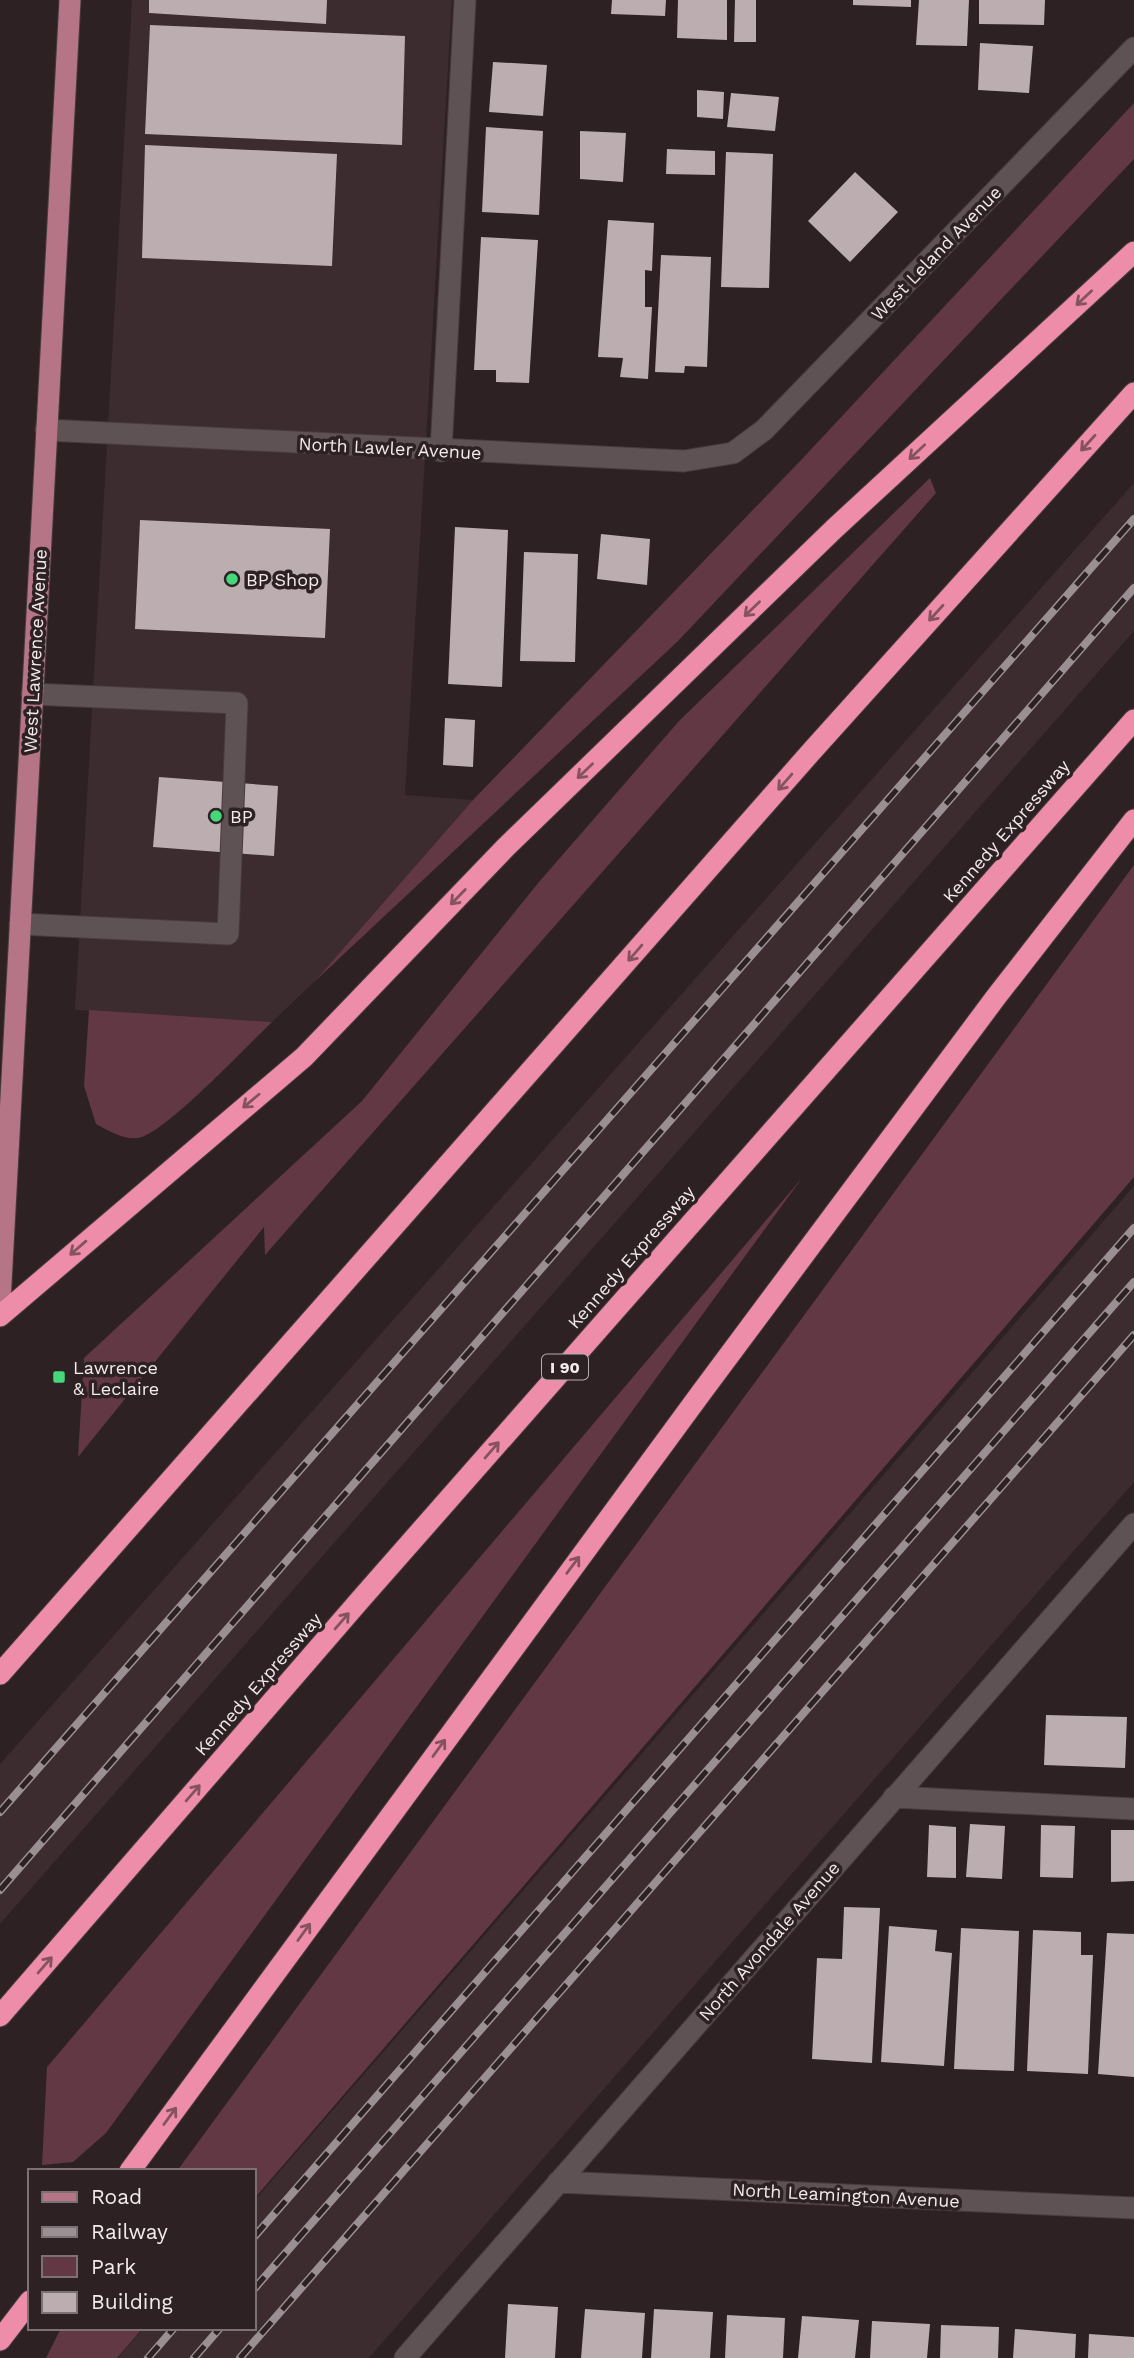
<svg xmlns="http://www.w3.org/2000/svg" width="1134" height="2358" font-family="'Work Sans',sans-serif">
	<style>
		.built { fill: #3c2b2f }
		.green { fill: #623844 }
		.building { fill: #bcadb0 }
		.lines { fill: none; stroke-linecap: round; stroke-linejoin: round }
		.minor-casing { stroke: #463c3e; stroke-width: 23 }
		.major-casing { stroke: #463c3e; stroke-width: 23 }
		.highway-casing { stroke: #463c3e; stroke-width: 23 }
		.minor { stroke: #5f5255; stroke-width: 21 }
		.major { stroke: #b57587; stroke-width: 21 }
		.highway { stroke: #ee8da9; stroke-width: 21 }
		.rail-casing { stroke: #9a9093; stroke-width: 8 }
		.rail { stroke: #2d2124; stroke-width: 5; stroke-dasharray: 16; stroke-linecap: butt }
		.oneway { stroke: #845260 }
		.poi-dot { fill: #45d77a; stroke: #2d2124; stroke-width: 2.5 }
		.labels { text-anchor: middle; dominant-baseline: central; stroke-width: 7; stroke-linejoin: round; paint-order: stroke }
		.shield { fill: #2d2124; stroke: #b7aeb0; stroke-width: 2 }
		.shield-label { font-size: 16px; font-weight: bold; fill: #f2eaec }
		.street-label { font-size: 18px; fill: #f2eaec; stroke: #2d2124 }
		.poi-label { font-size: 18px; fill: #f2eaec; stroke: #2d2124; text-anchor: start }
	</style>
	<rect width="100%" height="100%" fill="#2d2124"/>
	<path class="built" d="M132 0H452L405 795 473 800 314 982 272 1022 75 1010Z
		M1134 483V631L0 1924V1764Z
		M1134 1186V1482L369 2358H118L144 2328H254V2201Z"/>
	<path class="green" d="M1134 103V159L678 641 314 982 473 800 803 458Z
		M930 478 936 493 265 1255 264 1227 78 1457 84 1358 362 1101 539 882 679 721Z
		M1134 865V1177L254 2199V2171H177Z
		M89 1010 272 1022C246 1047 171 1127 142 1137 127 1142 109 1131 96 1124L84 1086Z
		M802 1178 106 2133 73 2162 42 2165 47 2067Z
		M61 2328H143L117 2358H46Z"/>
	<path class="building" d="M149 0H327L326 24 149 13Z
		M612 0H666L665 16 611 14Z
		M678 0H727V40L677 38Z
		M735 0H756V42H734Z
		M853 0H911V7L853 5Z
		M919 0H969L967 46 916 45Z
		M979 0H1045L1044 25 979 24Z
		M150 25 405 36 402 145 145 134Z
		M980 43 1033 46 1029 93 978 90Z
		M493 62 547 65 543 116 489 112Z
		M697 90 724 92 723 119 697 117Z
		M731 93 779 97 775 131 727 127Z
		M486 127 543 131 539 215 482 212Z
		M580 131 626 133 623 182 580 179Z
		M145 145 337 154 332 266 142 258Z
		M667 149 715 151V175L666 174Z
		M726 152 773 154 769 288 721 287Z
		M855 172 898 212 850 262 808 221Z
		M608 220 654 223 652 271 645 270V307H652L648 379 620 377 623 358 598 357Z
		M481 237 538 240 529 383 496 382V370H474Z
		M661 255 711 257 707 367 685 366 684 373 655 372Z
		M140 520 330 529 325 638 135 629Z
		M455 527 508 530 502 687 448 684Z
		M601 534 650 539 647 585 597 579Z
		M524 552 578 554 575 662 520 661Z
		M445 718 475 720 473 767 443 765Z
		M159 777 278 786 274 856 153 847Z
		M1046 1715 1127 1717 1125 1768 1044 1765Z
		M970 1824 1005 1826 1002 1879 966 1877Z
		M929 1825 956 1827V1878L927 1877Z
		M1041 1825 1075 1826 1073 1878 1040 1877Z
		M1111 1830H1134V1881L1111 1882Z
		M844 1907 880 1908 872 2063 812 2059 817 1958 842 1959Z
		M889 1926 937 1930 935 1951 952 1953 944 2066 881 2062Z
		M961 1928 1019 1931 1014 2071 954 2069Z
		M1033 1930 1081 1932V1955H1093L1088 2074 1027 2071Z
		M1107 1933 1134 1934V2077L1098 2074Z
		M508 2304 558 2307 555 2358H505Z
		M585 2309 645 2313 642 2358H581Z
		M654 2309 713 2312 710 2358H651Z
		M727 2315 785 2318 783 2358H725Z
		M802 2316 859 2320 855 2358H798Z
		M872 2321 930 2324 927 2358H870Z
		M941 2325 999 2327 998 2358H940Z
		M1015 2329 1076 2334 1075 2358H1013Z
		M1089 2334 1134 2337V2358H1088Z"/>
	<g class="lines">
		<g class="minor-casing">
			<path id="minor" d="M46 430 684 461 733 453 764 430 1134 48
				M441 451 465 0
				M20 924 228 934 237 703 32 694
				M894 1797 1134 1809
				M558 2182 1134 2208
				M405 2358 1134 1524"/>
		</g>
		<g class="major-casing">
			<path id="major" d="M0 1302 70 0"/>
		</g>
		<g class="highway-casing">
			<path id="highway" d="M0 1316 304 1057 506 847 834 529 1134 252
				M0 1674 811 752 1134 393
				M0 2016 360 1600 1134 720
				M130 2171 701 1393 996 997 1134 820
				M0 2340 30 2301"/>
		</g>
		<use href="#minor" class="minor"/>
		<use href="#major" class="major"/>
		<use href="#highway" class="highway"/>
		<g class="rail-casing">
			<path id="rail" d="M0 1812 1134 519
				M0 1890 1134 588
				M254 2237 1134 1228
				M254 2289 1134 1282
				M148 2358 174 2328
				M194 2358 220 2328
				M240 2358 1134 1335"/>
		</g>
		<use href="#rail" class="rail"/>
	</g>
	<defs><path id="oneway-shaft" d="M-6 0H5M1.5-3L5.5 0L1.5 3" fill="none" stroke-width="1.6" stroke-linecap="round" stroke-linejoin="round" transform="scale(1.75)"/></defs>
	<g class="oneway">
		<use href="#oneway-shaft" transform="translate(1084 298) rotate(137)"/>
		<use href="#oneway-shaft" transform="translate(1088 443) rotate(132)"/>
		<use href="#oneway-shaft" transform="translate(917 452) rotate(137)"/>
		<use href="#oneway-shaft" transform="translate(752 609) rotate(136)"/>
		<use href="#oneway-shaft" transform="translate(936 613) rotate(132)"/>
		<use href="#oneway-shaft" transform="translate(585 771) rotate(136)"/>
		<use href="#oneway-shaft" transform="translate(785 782) rotate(131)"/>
		<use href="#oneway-shaft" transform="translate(458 897) rotate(134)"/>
		<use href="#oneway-shaft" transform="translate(635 953) rotate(131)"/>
		<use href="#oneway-shaft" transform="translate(251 1101) rotate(140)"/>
		<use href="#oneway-shaft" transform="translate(78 1248) rotate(139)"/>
		<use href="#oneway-shaft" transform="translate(492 1450) rotate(-49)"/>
		<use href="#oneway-shaft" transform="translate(573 1565) rotate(-53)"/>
		<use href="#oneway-shaft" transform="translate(342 1621) rotate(-49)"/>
		<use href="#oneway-shaft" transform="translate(439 1748) rotate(-54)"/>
		<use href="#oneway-shaft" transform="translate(193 1793) rotate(-49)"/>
		<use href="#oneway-shaft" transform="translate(304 1932) rotate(-54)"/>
		<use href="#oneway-shaft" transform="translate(45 1965) rotate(-49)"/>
		<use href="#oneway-shaft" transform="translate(170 2116) rotate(-54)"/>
	</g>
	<g class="poi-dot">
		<circle cx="232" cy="579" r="7"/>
		<circle cx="216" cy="816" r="7"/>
		<rect x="52" y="1370" width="14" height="14" rx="3.5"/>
	</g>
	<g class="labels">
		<rect class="shield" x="542" y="1354.5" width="46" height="25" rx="5"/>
		<g class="shield-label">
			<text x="565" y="1367">I 90</text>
		</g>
		<g class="street-label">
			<text transform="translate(936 253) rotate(-46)">West Leland Avenue</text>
			<text transform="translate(390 448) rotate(3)">North Lawler Avenue</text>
			<text transform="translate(35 651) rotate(-87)">West Lawrence Avenue</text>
			<text transform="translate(1006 831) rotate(-49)">Kennedy Expressway</text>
			<text transform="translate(631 1257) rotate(-49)">Kennedy Expressway</text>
			<text transform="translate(258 1684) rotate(-49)">Kennedy Expressway</text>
			<text transform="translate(769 1941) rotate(-49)">North Avondale Avenue</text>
			<text transform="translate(846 2195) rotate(3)">North Leamington Avenue</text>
		</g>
		<g class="poi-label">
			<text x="246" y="579">BP Shop</text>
			<text x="230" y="816">BP</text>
			<text x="73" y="1367">Lawrence<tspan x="73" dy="21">&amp; Leclaire</tspan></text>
		</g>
	</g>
	<rect x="28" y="2169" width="228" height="161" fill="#2d2124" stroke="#7c7174" stroke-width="2"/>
	<rect x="42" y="2192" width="35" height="10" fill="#b57587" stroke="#7c7174" stroke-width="2"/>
	<text x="91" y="2204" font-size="21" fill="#f2eaec">Road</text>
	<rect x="42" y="2227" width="35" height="10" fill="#9a9093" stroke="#7c7174" stroke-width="2"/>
	<text x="91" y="2239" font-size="21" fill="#f2eaec">Railway</text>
	<rect x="42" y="2256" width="35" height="21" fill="#623844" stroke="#7c7174" stroke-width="2"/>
	<text x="91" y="2274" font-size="21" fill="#f2eaec">Park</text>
	<rect x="42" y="2292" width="35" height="21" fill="#bcadb0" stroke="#7c7174" stroke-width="2"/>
	<text x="91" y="2309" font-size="21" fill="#f2eaec">Building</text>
</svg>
